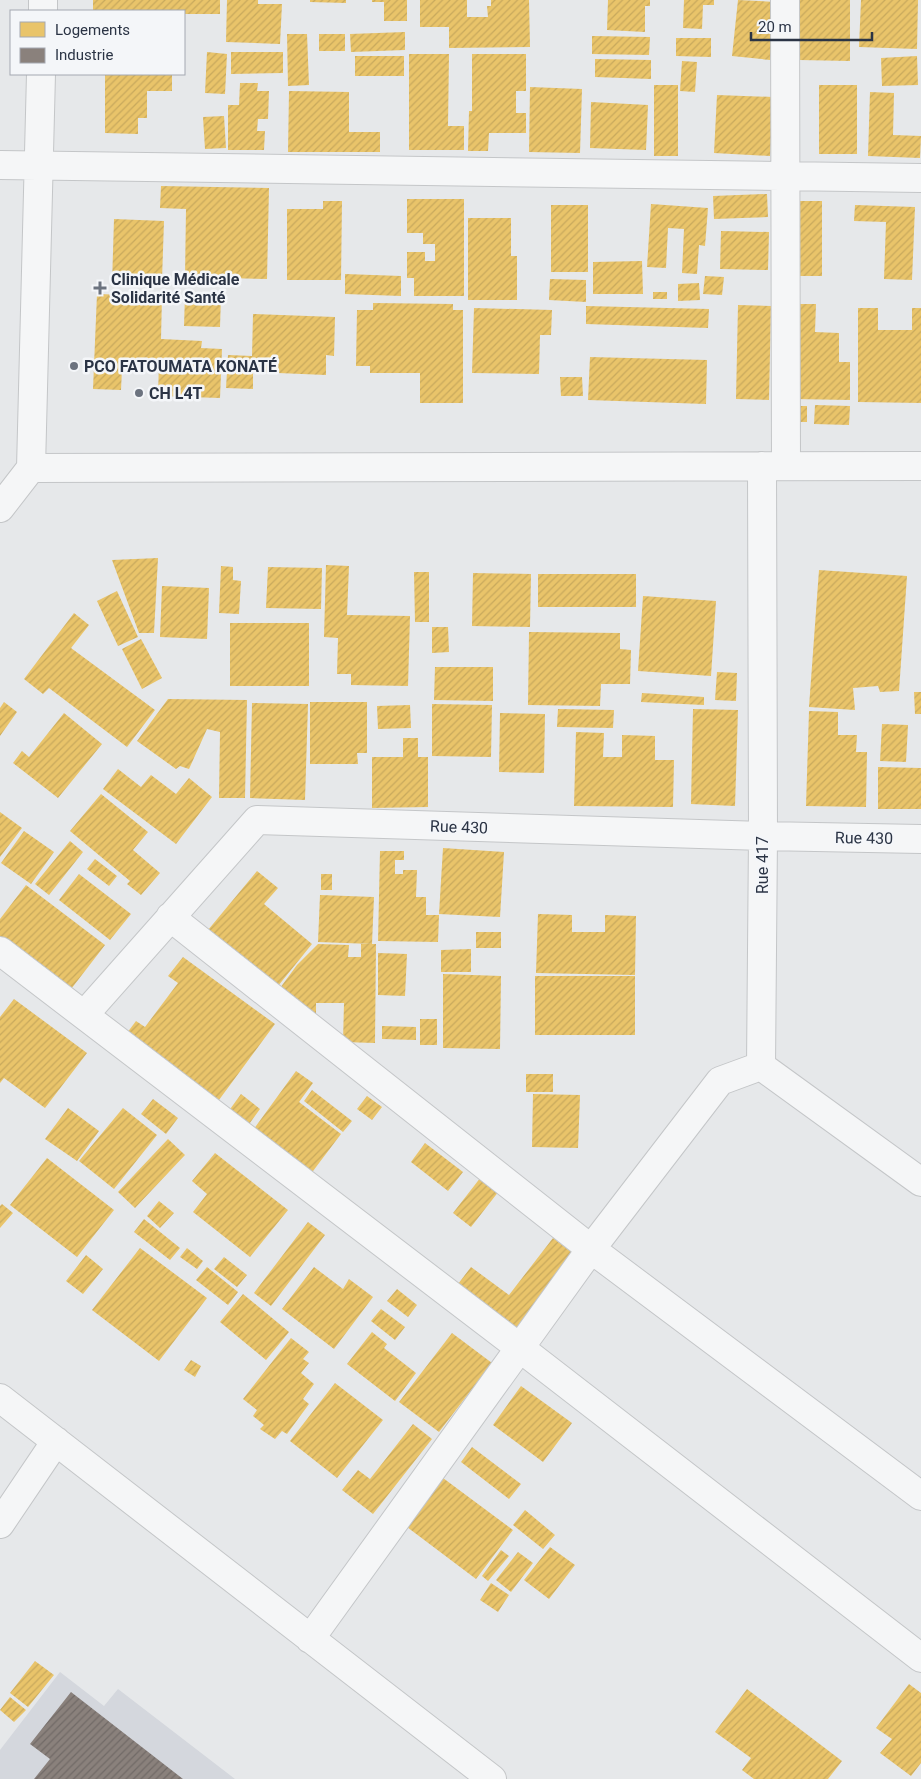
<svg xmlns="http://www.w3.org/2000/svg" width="921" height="1779" font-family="Roboto,sans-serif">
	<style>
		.built { fill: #d4d7dd }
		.homes { fill: url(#homes-hatch) }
		.industry { fill: url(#industry-hatch) }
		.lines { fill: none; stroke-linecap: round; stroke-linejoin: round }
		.minor-casing { stroke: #c4c6c8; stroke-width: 30 }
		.minor { stroke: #f5f6f7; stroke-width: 28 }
		.poi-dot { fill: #6c737f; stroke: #f4f6f9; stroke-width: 2 }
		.labels { text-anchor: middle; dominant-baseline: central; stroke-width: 5; stroke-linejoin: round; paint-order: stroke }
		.poi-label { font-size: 16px; font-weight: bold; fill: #2b3445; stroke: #f4f6f9; text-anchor: start }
		.street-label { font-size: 16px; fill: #2b3445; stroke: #f4f6f9 }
	</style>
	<defs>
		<pattern id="homes-hatch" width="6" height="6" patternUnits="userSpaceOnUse" patternTransform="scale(1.25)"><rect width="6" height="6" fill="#e9c46a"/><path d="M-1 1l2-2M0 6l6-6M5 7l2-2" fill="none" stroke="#c8a95d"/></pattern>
		<pattern id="industry-hatch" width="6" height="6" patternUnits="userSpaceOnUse" patternTransform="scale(1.25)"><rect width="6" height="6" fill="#8a817c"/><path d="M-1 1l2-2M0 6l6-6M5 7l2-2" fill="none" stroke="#716a67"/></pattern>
	</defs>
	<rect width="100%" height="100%" fill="#e6e8ea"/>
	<path class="built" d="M60 1672 104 1706 118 1689 235 1779H0V1750Z"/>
	<path class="homes" d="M93 0H220V14H184V11H93Z
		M227 0H258V4H282L280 44 226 42Z
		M310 0H346V3L310 2Z
		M372 0H407V21H384V2H372Z
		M420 0H467V17H488L487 6H491V0H529L530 47 449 48V27H420Z
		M608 0H650V6H645V32L607 30Z
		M684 0H714V5H703L702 29 683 28Z
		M738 0 776 2 770 60 732 56Z
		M799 0H850V61L799 60Z
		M861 0H918L917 49 859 47Z
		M405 32V50L351 52 350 34Z
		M287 34H307L309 85 288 86Z
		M319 34H345V51H319Z
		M592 36 650 37 649 55 592 54Z
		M676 38H711V57L676 56Z
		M207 52 227 54 225 94 205 93Z
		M231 52H283V73L231 74Z
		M409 54H449L448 126H464V150H409Z
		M472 54H526V91H516V113H526V133H489L488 151H468L469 111H472Z
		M355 56H404V76H355Z
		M917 56 918 85 882 86 881 58Z
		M595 59 651 60V79L595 77Z
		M682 61 697 62 695 92 680 91Z
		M105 74H172V91H147V118H138V134L105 133Z
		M240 83H258L257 91H269L268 119H258L257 131H265L264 150H228V105H239Z
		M654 85H678V156H654Z
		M819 85H857V154H819Z
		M530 87 582 89 580 153 529 152Z
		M289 91 349 92V132H380V152H288Z
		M870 92 894 93 893 135 921 136 920 158 868 156Z
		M717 95 773 97 770 156 714 153Z
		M591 102 648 105 646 150 590 148Z
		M224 116 226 148 205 149 203 117Z
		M161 186 269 188 267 279 185 277 186 209 160 208Z
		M767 194 768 217 714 219 713 196Z
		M407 199H464V296H414V278H407V252H425V261H435V244H423V233H407Z
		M323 201H342L341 280H287V209H323Z
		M795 201H822V276H795Z
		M651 204 708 208 705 246 699 245 697 274 682 273 684 229 668 228 666 268 647 267Z
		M551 205H588V272H551Z
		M855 205 915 207 912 280 884 279 886 222 854 221Z
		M468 218H511V256H517V300H468Z
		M114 219 164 221 162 280 151 279V285L112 284Z
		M721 231 769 232 768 270 720 269Z
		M642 261 643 294H593V262Z
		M345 274 401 276V296L345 294Z
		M705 276 724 277 722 295 703 294Z
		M550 279 586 280V302L549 300Z
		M699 283 700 300 678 301V284Z
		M653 292H667V299H653Z
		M97 294 162 296 161 339 202 341 201 348 222 349 220 398 158 396 159 361 130 359 129 369H122L121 390 93 389Z
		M185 295 221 296 220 327 184 326Z
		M373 303 453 304V310H463V403H420V373H370V366H356L357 310H373Z
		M792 304H816L815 332 839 333V362H850V400L792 399Z
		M738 305 771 306 769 400 736 399Z
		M586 306 709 309 708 328 586 324Z
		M474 308 552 310 551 335H540L539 374 472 373Z
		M858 308H878V330H912V308H921V403L858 402Z
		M253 314 335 317 334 356 326 355V375L253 372V389L226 388 228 355 252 356Z
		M590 357 707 360 706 404 588 400Z
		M560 377H582L583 396H561Z
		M815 405 850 406 849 425 814 424Z
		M794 406H807V422H794Z
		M158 558 154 633H139L112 560Z
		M326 565 349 566 347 615 410 616 408 686 351 685V674H337L338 638 324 637Z
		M221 566 233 567V580L241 581 239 614 219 613Z
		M268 567 322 568 321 609 266 608Z
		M819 570 907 576 899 691 880 692 878 686 853 688 855 710 809 707Z
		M414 572H429V622H415Z
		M473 573 531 574 530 627 472 626Z
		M538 574H636V607H538Z
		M162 586 209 588 207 639 160 637Z
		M117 591 138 637 118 646 97 601Z
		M643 596 716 601 711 676 638 671Z
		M74 613 89 625 71 648 155 710 127 747 49 688 43 694 24 679Z
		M230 623H309V686H230Z
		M432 627H448L449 652 432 653Z
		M529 632 620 633V649L631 650 630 684H601L600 706 528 705Z
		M141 639 162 678 142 689 122 649Z
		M435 667H493V701L434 700Z
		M717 672 737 673 736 701 715 700Z
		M914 692H921V714H915Z
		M642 693 704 697V705L641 702Z
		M168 699 247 700 245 798H219L220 732 207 729 189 769 180 766 176 769 137 741Z
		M4 702 17 712 0 736V708Z
		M310 702H367V753H357L358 764H310Z
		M252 703 308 704 305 800 250 798Z
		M432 704 492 705 491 757 432 756Z
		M410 705 411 728 378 729 377 706Z
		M558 709 614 710 613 728 557 727Z
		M693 709 738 710 735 806 691 804Z
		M809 711 838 712V735H857L856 752H867L866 807 806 806Z
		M64 713 102 744 58 798 13 763 22 751 29 757Z
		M500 713 545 714 544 773 499 772Z
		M882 724 908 725 906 762 880 761Z
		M576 732 604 733 603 757H622V735L655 736V760H674L673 807 574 806Z
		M403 738H418V757H428V807L372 808V757H403Z
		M878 767 921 768V809H878Z
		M118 769 141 787 151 775 176 794 189 778 212 797 176 844 103 789Z
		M101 794 148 832 133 850 160 873 141 895 127 884 130 881 70 831Z
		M0 812 22 828 0 857Z
		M24 831 54 852 31 884 1 863Z
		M70 841 83 852 49 895 35 884Z
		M443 848 504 852 500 917 439 914Z
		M380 851H404V860H395V874H403V870H417L416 897H426V915H439L438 942 378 941Z
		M95 859 117 876 109 886 87 869Z
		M257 871 278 888 264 904 312 944 278 986 208 930Z
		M79 874 131 914 110 940 59 900Z
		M321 874H332V890H321Z
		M26 885 105 945 68 993 0 941V919Z
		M320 895 374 897 372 944 318 942Z
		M538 914 572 915V932H605V915L636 916 635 975 536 973Z
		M476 932H501V948H476Z
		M318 944 349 945 348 957H361V944H376L375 1043 343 1042 344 1003H316V1015L280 988 297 965Z
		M471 949V972H441V950Z
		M378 953 407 954 405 996 378 995Z
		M183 957 275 1024 216 1104 124 1037 136 1021 145 1027 178 983 168 976Z
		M443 974 501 976 500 1049 443 1048Z
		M535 976H635V1035H535Z
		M14 999 87 1053 45 1108 4 1078 0 1083V1017Z
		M420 1019H437V1045H420Z
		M382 1026 416 1027V1040L382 1039Z
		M296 1071 313 1083 299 1102 341 1134 310 1175 251 1133Z
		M526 1074H553V1092H526Z
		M312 1090 352 1121 343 1132 304 1101Z
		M241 1094 260 1109 247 1127 228 1112Z
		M533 1094 580 1095 578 1148 532 1147Z
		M367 1096 382 1107 372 1120 357 1109Z
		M153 1099 178 1118 166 1134 141 1114Z
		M68 1108 99 1131 77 1161 45 1139Z
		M123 1108 157 1135 114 1189 79 1161Z
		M168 1139 185 1155 135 1208 118 1192Z
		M425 1143 463 1172 448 1191 411 1162Z
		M215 1153 288 1210 250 1257 193 1212 207 1194 192 1181Z
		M47 1158 114 1210 77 1257 10 1205Z
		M481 1177 499 1191 471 1227 453 1213Z
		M159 1201 174 1213 160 1228 147 1216Z
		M2 1204 13 1213 0 1228V1206Z
		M144 1219 180 1248 170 1260 134 1232Z
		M308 1222 325 1235 271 1306 254 1293Z
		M553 1238 574 1254 514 1333 455 1288 471 1267 509 1295Z
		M140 1248 207 1298 159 1361 92 1310Z
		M187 1248 203 1261 197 1269 180 1257Z
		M86 1255 103 1269 83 1294 66 1281Z
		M224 1257 247 1275 237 1287 214 1269Z
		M207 1267 238 1292 228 1305 196 1280Z
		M314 1267 343 1289 349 1279 373 1297 334 1349 282 1309Z
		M397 1289 417 1305 408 1317 387 1301Z
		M243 1294 289 1332 266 1360 220 1322Z
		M381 1309 405 1327 395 1340 371 1321Z
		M372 1332 387 1344 384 1348 416 1373 395 1401 347 1364Z
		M452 1333 492 1363 439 1432 399 1402Z
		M291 1338 309 1352 303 1359 309 1363 301 1373 314 1384 303 1399 309 1404 287 1434 282 1431 275 1439 260 1429 264 1425 253 1416 257 1410 243 1399Z
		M191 1360 201 1366 195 1377 184 1370Z
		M335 1383 383 1420 337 1478 290 1441Z
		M521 1386 572 1423 543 1462 493 1425Z
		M413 1424 432 1439 373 1514 342 1490 358 1470 370 1479Z
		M472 1447 521 1484 509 1499 461 1462Z
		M443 1478 513 1530 476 1579 407 1527Z
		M525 1510 555 1535 543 1549 513 1525Z
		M550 1547 575 1565 549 1599 524 1580Z
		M501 1550 509 1556 488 1581 482 1576Z
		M518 1552 533 1563 511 1592 496 1580Z
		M491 1583 509 1595 498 1612 480 1600Z
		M35 1661 54 1675 28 1707 10 1693Z
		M909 1684 921 1693V1763L911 1776 880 1753 892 1739 876 1728Z
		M747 1689 842 1761 828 1779H754L742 1770 751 1758 715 1732Z
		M10 1697 26 1710 14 1722 0 1710Z"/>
	<path class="industry" d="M71 1692 183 1779H34L50 1759 30 1744Z"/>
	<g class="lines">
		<g class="minor-casing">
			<path id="minor" d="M785 0 786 466
				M43 11V0
				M0 165 921 178
				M762 466 763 836 761 1066 921 1182
				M31 468 921 466
				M0 508 31 468 41 74
				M170 917 591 1249 921 1496
				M0 951 520 1348 921 1658
				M84 1015 257 820 763 836 921 839
				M0 1398 492 1779
				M0 1524 56 1441
				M310 1639 591 1249 720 1081 761 1066"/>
		</g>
		<use href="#minor" class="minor"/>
	</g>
	<g class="poi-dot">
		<path d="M97.5 280.5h5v5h5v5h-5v5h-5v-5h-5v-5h5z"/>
		<circle cx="74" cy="366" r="5"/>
		<circle cx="139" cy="393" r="5"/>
	</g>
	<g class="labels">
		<g class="poi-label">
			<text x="111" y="279">Clinique Médicale<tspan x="111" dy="18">Solidarité Santé</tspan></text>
			<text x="84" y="366">PCO FATOUMATA KONATÉ</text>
			<text x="149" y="393">CH L4T</text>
		</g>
		<g class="street-label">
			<text transform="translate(459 827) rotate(2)">Rue 430</text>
			<text transform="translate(864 838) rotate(1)">Rue 430</text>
			<text transform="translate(762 865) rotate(-90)">Rue 417</text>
		</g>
	</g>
	<rect x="10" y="10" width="175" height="65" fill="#f4f6f9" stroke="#a4a8b1"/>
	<rect x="20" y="22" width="25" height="15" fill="#e9c46a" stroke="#a4a8b1"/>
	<text x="55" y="35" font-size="15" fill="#2b3445">Logements</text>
	<rect x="20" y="48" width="25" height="15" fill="#8a817c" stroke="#a4a8b1"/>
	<text x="55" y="60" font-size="15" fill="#2b3445">Industrie</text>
	<path d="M751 32v8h121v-8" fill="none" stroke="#2b3445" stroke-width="2.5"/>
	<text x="758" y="32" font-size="15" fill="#2b3445" stroke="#f4f6f9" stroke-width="4" paint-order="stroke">20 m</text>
</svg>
